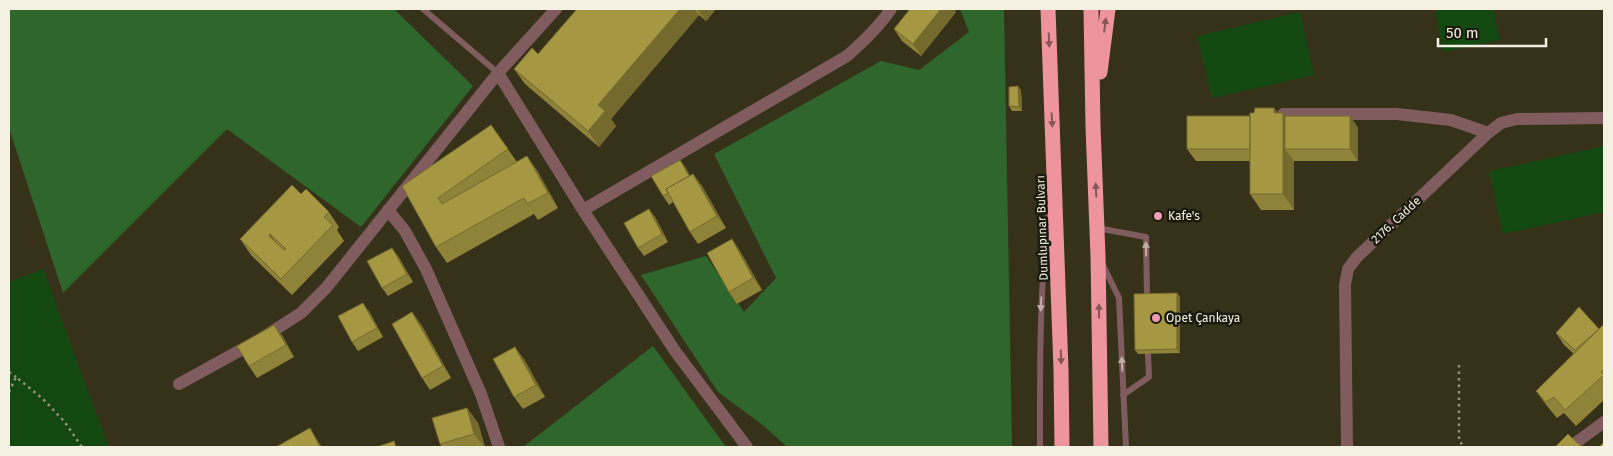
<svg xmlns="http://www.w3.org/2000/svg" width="1613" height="456" font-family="'Fira Sans',sans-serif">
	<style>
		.green { fill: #134911 }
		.forest { fill: #2f662b }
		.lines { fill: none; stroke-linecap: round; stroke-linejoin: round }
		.path { stroke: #95927e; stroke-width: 2.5; stroke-dasharray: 2.5 4; stroke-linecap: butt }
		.lane { stroke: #815c5f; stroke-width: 6 }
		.street { stroke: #815c5f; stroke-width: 12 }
		.highway { stroke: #ed949c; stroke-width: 15 }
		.wall { fill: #8f8239 }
		.shaded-wall { fill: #746a2e }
		.building { fill: #a69742; stroke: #746a2e; fill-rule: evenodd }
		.oneway { fill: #845756 }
		.oneway2 { fill: #c0aea7 }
		.poi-dot { fill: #f09ab4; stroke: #1b1a0f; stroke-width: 2 }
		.labels { text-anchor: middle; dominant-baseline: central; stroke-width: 5; stroke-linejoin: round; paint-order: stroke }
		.poi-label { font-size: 12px; fill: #f4f1e2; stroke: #1b1a0f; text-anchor: start }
		.street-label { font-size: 12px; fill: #f4f1e2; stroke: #1b1a0f }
	</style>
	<rect width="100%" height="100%" fill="#363219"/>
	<path class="green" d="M1435 9H1493L1500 40 1443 52Z
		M1300 12 1314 75 1212 98 1197 36Z
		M1604 146V212L1503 234 1489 171Z
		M43 269 106 440 108 447H9V282Z"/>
	<path class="forest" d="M9 9H394L473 86 361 227 227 129 63 293 9 128Z
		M960 9H1004L1012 447H787L764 426 718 392 641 275 706 256 744 312 776 278 714 154 881 61 919 70 969 32Z
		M653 346 726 447H523Z"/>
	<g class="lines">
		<path class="path" d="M1459 365V441L1465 447
			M9 372 16 377
			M9 392 16 377 43 399 64 421 82 447"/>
		<path class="lane" d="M423 9 498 73
			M1097 228 1146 237 1147 298
			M1103 265 1119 298 1126 447
			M1123 395 1149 377 1148 354
			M1040 447C1040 369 1039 290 1049 212"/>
		<path class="street" d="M498 73 583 210 675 351 747 447
			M1283 114H1397L1451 120 1488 133
			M388 210 405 231 426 269 481 394 499 447
			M583 210 847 56C864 41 879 27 891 9
			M179 384 259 340 301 313 326 288 498 73 556 9
			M1347 447 1345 285 1348 269 1357 257 1488 133 1501 123 1517 119 1604 118
			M1570 447 1604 422"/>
		<path class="highway" d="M1048 9 1061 370 1062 447
			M1091 9 1093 126 1098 256 1101 447
			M1100 72 1108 9"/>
	</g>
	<path class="wall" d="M577 9H716L706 21 699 15 611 119 616 126 599 147 525 84 514 69 538 54Z
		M956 12 921 56 902 41 894 29Z
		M1021 90 1022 111H1012L1009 106Z
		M1274 108 1277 113 1285 116H1350L1358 128V161H1294V210H1261L1250 194V161H1196L1187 149 1250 116 1254 113Z
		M491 125 517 162 527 156 538 172 558 208 538 220 534 214 447 263 436 247 402 186Z
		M680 160 690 176 693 174 702 186 726 228 698 244 690 232 673 202 669 205 663 196Z
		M301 194 329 212 339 227 337 230 344 241 292 295 251 255 240 239Z
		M655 217 668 242 644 256 638 248Z
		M732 239 740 251 762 290 737 304 729 292Z
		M398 256 413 282 388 296 382 288Z
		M1177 293 1180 297V353L1138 354 1135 350Z
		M369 311 383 337 358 351 352 342Z
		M421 324 451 378 430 390 422 378Z
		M1604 324V400L1576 426 1564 413 1557 418 1547 406 1536 391 1574 354 1564 345 1556 333 1599 329Z
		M274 325 283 337 294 357 257 378 249 366Z
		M524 359 545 397 523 409 514 397Z
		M467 408 478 423 485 447H442L440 444Z"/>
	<path class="shaded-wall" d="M680 9H694L699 15 611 119 616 126 599 147 588 131 598 105Z
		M697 9H716L706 21Z
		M941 9H954L956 12 921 56 913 44Z
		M1018 86 1021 90 1022 111 1019 107Z
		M1274 108 1283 120V113L1294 128 1285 149 1294 161V210L1283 194Z
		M1350 116 1358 128V161L1350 149Z
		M527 156 538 172 558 208 548 193Z
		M680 160 686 168 697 189 691 180Z
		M693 174 702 186 726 228 717 216Z
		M649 209 655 217 668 242 662 234Z
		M270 234 281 249 269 236Z
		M732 239 740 251 762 290 753 278Z
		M392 248 398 256 413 282 407 274Z
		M1177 293 1180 297V353L1177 349Z
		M363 303 369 311 383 337 377 328Z
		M412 312 421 324 451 378 443 366Z
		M274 325 283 337 294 357 286 345Z
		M515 347 524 359 545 397 536 385Z
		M467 408 478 423 485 447H484L474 434Z
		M310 428 318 441 322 447H320Z"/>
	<path class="building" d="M577 9H680L598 105 605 111 588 131 514 69 532 48 538 54Z
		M910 9H941L913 44 894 29Z
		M1018 86 1019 107 1009 106V87Z
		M1255 108H1274V113H1283V194H1250V113H1254Z
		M1187 116H1250V149H1187Z
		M1285 116H1350V149H1285Z
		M491 125 508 149 438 198 442 204 527 156 548 193 527 204 524 198 436 247 402 186Z
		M680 160 689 176 666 189 668 193 663 196 651 176Z
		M693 174 717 216 690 232 666 189Z
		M292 185 301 194 306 189 329 212 324 217 333 225 281 279 240 239ZM270 234 286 249 284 250 269 236Z
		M649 209 662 234 638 248 624 223Z
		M732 239 753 278 729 292 707 253Z
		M392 248 407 274 382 288 367 261Z
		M1177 293V349L1135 350 1134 294Z
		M363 303 377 328 352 342 338 316Z
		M1579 307 1599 329 1575 350 1556 333Z
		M412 312 443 366 422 378 392 324Z
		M1604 324V369L1601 372 1604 375 1565 410 1554 397 1546 402 1536 391Z
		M274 325 286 345 249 366 237 346Z
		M515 347 536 385 514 397 493 359Z
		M467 408 474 434 440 444 432 418Z
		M310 428 320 447H276Z
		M1568 434 1582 447H1555Z
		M394 441 396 447H377Z
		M1604 442V447H1599Z"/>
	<defs><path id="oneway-solid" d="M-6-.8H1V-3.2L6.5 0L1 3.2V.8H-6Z" transform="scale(1.25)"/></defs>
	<g class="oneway">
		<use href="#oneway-solid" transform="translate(1105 25) rotate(-83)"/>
		<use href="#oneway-solid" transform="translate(1049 40) rotate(88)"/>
		<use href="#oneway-solid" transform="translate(1052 120) rotate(87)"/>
		<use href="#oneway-solid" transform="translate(1096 190) rotate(-93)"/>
		<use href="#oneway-solid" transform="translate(1099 311) rotate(-91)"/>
		<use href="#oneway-solid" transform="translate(1061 357) rotate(88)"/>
	</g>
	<g class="oneway2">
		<use href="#oneway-solid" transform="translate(1146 249) rotate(-91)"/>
		<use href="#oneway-solid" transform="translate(1041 304) rotate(93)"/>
		<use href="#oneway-solid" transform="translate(1122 364) rotate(-93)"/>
	</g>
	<g class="poi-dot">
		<circle cx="1158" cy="216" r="5"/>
		<circle cx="1156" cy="318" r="5"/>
	</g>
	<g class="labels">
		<g class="poi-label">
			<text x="1168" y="216">Kafe's</text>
			<text x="1166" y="318">Opet Çankaya</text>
		</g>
		<g class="street-label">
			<text transform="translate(1396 220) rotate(-43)">2176. Cadde</text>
			<text transform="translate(1042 228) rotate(-92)">Dumlupınar Bulvarı</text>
		</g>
	</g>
	<rect width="1613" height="456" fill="none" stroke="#f4f1e2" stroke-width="20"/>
	<path d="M1438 38v8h108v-8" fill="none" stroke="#f4f1e2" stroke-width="2.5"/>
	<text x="1446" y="38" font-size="15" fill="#f4f1e2" stroke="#1b1a0f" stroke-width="4" paint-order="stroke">50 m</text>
</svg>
